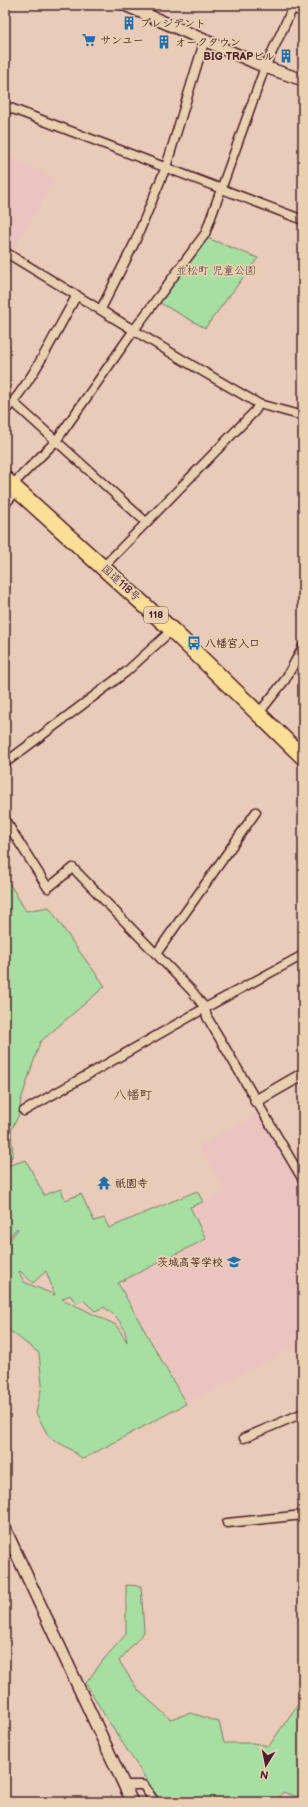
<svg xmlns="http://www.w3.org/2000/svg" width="308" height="1807" font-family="'Balsamiq Sans','Klee One',sans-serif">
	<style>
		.built { fill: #eac4c1 }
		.green { fill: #a7dea2; stroke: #787e66; fill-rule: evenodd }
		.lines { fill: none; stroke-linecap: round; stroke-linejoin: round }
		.street-casing { stroke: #4a1f2b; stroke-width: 11 }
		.secondary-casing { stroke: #4a1f2b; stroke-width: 14 }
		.highway-casing { stroke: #4a1f2b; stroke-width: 18 }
		.street { stroke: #eacfb1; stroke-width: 8 }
		.secondary { stroke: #eacfb1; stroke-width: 11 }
		.highway { stroke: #fadf96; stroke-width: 15 }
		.labels { text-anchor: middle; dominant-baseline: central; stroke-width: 3.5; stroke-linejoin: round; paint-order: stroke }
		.shield { fill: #eacfb1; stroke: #7a5453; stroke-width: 1 }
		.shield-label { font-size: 10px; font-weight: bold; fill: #4a1f2b }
		.poi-label { font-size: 11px; font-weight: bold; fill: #4a1f2b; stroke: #eacfb1; text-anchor: start }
		.park-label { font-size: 11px; fill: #583c3d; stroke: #eacfb1 }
		.street-label { font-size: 11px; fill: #4a1f2b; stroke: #eacfb1 }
		.quarter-label { font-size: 13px; fill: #4a1f2b; stroke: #eacfb1 }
	</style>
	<rect width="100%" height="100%" fill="#eacab8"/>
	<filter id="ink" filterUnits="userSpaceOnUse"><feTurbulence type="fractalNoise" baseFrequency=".025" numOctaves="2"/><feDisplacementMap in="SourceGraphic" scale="8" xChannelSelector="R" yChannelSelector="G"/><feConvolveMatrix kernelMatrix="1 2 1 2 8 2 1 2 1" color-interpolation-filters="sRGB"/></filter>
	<g filter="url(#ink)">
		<path class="built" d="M5 156 56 178 12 252 5 248Z
			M260 1112 303 1185V1342L188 1403 121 1283 209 1241 193 1208 226 1192 199 1146Z"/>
		<path class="green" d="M207 238 258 258 205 328 160 303Z
			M5 876 26 911 49 907 76 947 105 986 40 1042 21 1100 19 1114 11 1131 13 1154 5 1172Z
			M26 1160 44 1195 61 1189 65 1200 81 1194 94 1221 104 1218 109 1228 197 1191 203 1202 190 1207 206 1239 118 1283 186 1404 83 1459 70 1449 49 1437 36 1413 42 1385 39 1353 5 1327V1245L7 1248 9 1241 18 1229 17 1228 5 1242V1189L8 1198 5 1178 10 1165ZM20 1271 33 1283 46 1271 55 1295 24 1282 19 1272ZM70 1295 76 1303 83 1300 95 1311 104 1307C118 1317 125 1325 127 1342L116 1325 62 1299Z
			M126 1585 141 1586 144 1632 119 1661 138 1690 170 1719 191 1713 219 1722 224 1743H253L269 1746 303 1697V1802V1799L283 1792 274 1802H161L105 1716 86 1683 104 1659 126 1634Z"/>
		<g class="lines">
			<g class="street-casing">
				<path id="street" d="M290 6 303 13
					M5 106 303 220
					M5 252 183 360 259 404 303 416
					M101 309 135 242 166 167 205 39
					M13 402 147 523
					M5 411C34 379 55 333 77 295
					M14 487 17 480 56 441 134 330 205 234 265 67 294 5
					M103 567 255 411 259 404
					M259 713 285 680 303 647
					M5 763 126 672 172 630
					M5 820 48 888 73 868 192 991 205 1008 207 1017 303 1180
					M156 954 256 812
					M24 1111 205 1008 303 955
					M244 1438 303 1413
					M227 1523 303 1515
					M124 1785H143L155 1802"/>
			</g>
			<g class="secondary-casing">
				<path id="secondary" d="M125 5 265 67 303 80
					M5 502 11 495 14 487
					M256 1101 303 1074
					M5 1529 132 1802"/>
			</g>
			<g class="highway-casing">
				<path id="highway" d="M5 479 172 630 303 757"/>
			</g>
			<use href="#street" class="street"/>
			<use href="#secondary" class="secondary"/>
			<use href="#highway" class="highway"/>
		</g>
	</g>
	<defs>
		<g id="building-bare" transform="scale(1.08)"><path d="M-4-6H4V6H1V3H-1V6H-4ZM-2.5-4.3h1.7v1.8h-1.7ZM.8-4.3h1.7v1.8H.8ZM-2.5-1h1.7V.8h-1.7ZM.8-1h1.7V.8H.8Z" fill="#1f6fb2" stroke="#eacfb1" stroke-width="2.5" paint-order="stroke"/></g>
		<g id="supermarket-bare" transform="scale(1.08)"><path d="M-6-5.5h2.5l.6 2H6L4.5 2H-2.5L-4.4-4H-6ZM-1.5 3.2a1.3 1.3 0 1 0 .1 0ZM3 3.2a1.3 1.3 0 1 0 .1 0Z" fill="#1f6fb2" stroke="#eacfb1" stroke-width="2.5" paint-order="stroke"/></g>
		<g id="bus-bare" transform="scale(1.08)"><path d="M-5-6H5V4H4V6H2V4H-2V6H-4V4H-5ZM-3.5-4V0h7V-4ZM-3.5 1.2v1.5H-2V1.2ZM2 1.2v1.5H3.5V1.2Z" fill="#1f6fb2" stroke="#eacfb1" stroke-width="2.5" paint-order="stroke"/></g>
		<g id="temple-bare" transform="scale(1.08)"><path d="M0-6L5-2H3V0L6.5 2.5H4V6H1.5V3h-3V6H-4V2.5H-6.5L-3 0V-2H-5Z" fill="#1f6fb2" stroke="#eacfb1" stroke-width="2.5" paint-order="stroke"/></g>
		<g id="school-bare" transform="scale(1.08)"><path d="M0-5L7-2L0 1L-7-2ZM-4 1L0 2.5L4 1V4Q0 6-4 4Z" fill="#1f6fb2" stroke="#eacfb1" stroke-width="2.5" paint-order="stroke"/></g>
	</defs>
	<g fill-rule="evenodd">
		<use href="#building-bare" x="129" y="23"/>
		<use href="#supermarket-bare" x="89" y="40"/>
		<use href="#building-bare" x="164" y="42"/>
		<use href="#building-bare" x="286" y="56"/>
		<use href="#bus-bare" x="194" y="643"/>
		<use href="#temple-bare" x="104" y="1183"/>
		<use href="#school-bare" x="234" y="1262"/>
	</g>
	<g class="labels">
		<rect class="shield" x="144" y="607" width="24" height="16" rx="3"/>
		<g class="shield-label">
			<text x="156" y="615">118</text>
		</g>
		<g class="poi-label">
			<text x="140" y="23">プレジデント</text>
			<text x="100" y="40">サンユー</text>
			<text x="175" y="42">オークタウン</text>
			<text x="275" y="56" text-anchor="end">BIG TRAPビル</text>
			<text x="205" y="643">八幡宮入口</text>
			<text x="115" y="1183">祇園寺</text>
			<text x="223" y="1262" text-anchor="end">茨城高等学校</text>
		</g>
		<g class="park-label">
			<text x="216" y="270">並松町 児童公園</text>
		</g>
		<g class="street-label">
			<text transform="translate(121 583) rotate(42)">国道118号</text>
		</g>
		<g class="quarter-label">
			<text x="133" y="1095">八幡町</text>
		</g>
	</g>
	<rect width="308" height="1807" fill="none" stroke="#eacfb1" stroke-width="20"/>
	<rect x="10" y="10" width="288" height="1787" fill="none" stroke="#4a1f2b" stroke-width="1.5" filter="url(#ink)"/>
	<g transform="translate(266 1765) rotate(190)" stroke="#eacfb1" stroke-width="3" paint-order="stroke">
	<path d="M0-3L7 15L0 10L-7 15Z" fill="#4a1f2b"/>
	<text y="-6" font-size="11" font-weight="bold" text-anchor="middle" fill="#4a1f2b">N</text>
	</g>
</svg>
